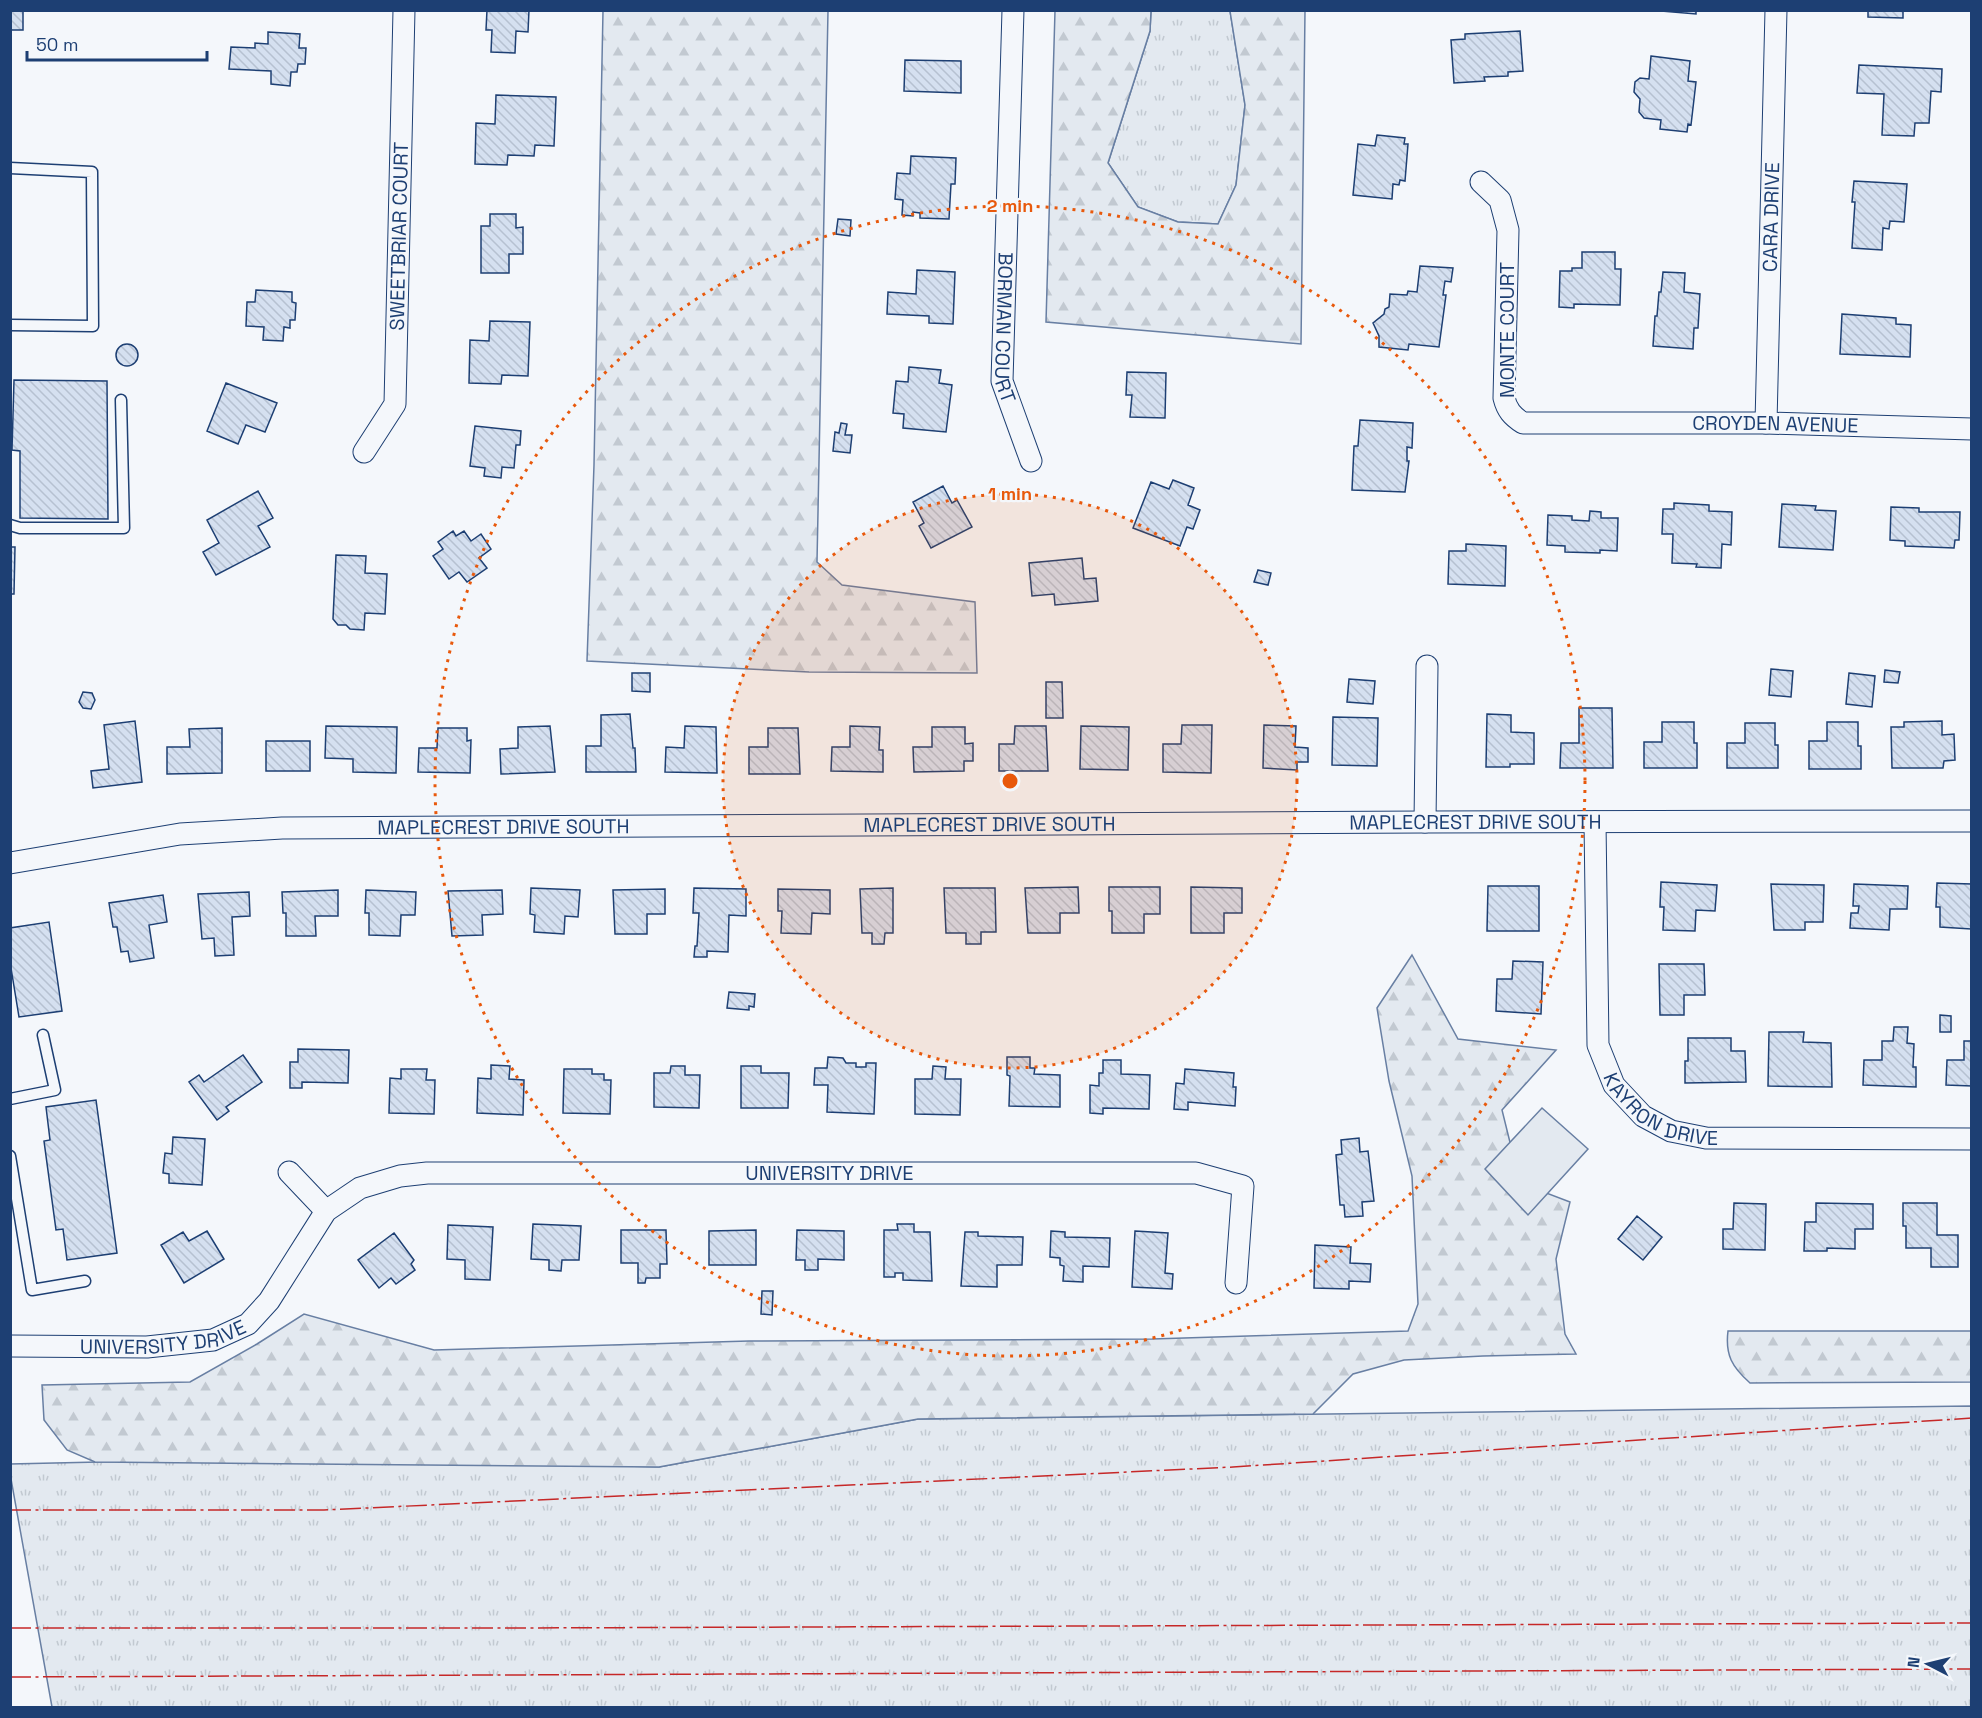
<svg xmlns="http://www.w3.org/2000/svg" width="1982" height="1718" font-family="'Space Grotesk',sans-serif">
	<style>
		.grass { fill: url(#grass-tufts); stroke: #687fa3; stroke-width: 1.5 }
		.forest { fill: url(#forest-firs); stroke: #687fa3; stroke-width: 1.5 }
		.pitch { fill: #e3e9f0; stroke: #687fa3; stroke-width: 1.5 }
		.building { fill: url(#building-back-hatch); stroke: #1d3f73; stroke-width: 1.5 }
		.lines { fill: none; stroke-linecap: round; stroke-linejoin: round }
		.service-casing { stroke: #1d3f73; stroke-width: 13 }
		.minor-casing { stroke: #1d3f73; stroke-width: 23 }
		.service { stroke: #f4f7fb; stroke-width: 10 }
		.minor { stroke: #f4f7fb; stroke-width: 21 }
		.power { stroke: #c62828; stroke-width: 1.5; stroke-dasharray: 21 4.5 3 4.5; stroke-linecap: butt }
		.ring { fill: none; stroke: #e8590c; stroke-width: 3; stroke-dasharray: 3 6 }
		.labels { text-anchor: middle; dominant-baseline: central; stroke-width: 4.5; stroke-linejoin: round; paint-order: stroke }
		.street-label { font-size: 20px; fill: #1d3f73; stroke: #f4f7fb }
		.centre { fill: #e8590c; stroke: #f4f7fb; stroke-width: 3 }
		.ring-label { font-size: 18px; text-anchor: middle; font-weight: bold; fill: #e8590c; stroke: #f4f7fb; stroke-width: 4.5; stroke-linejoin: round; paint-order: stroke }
	</style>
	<defs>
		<pattern id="grass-tufts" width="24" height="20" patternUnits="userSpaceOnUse" patternTransform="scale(1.5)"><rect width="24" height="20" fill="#e3e9f0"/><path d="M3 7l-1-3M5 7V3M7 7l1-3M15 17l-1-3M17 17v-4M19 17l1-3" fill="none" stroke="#c2c9d1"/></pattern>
		<pattern id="forest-firs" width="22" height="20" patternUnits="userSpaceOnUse" patternTransform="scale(1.5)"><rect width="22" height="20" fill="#e3e9f0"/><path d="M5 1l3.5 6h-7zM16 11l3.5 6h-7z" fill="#c2c9d1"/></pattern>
		<pattern id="building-back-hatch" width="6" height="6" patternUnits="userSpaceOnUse" patternTransform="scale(1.5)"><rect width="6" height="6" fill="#d5e0f0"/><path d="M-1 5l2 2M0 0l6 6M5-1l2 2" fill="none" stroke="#b6c1d1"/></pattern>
	</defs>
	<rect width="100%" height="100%" fill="#f4f7fb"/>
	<path class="grass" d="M1151 11H1230L1245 105 1236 185 1218 224 1178 222 1138 207 1108 163 1150 31Z
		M1971 1406V1707H52L11 1479 10 1464 323 1457 659 1467 918 1419Z"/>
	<path class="forest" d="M603 11H828L817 562 842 585 975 602 977 673 809 672 587 661 594 465Z
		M1055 11H1151L1150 31 1108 163 1138 207 1178 222 1218 224 1236 185 1245 105 1230 11H1305L1301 344 1046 322Z
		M1412 955 1458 1039 1556 1050 1502 1110 1520 1183 1570 1202 1556 1259 1565 1334 1576 1354 1483 1356 1404 1360 1353 1374 1313 1414 918 1419 659 1467 95 1462 67 1450 44 1420 42 1385 190 1382 257 1344 304 1314 434 1350 749 1341 1152 1339 1408 1331 1418 1304 1412 1176 1389 1081 1377 1008Z
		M1728 1331H1971V1382L1750 1383C1732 1367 1725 1355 1728 1331Z"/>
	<path class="pitch" d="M1542 1108 1588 1149 1528 1215 1485 1169Z"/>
	<path class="building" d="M10 10H23V30H10Z
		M487 10H529L528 32 516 31 515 53 491 52 492 30H486Z
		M1649 10H1696V14Z
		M1868 10H1903V18L1868 17Z
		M1520 31 1523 71 1508 72V76L1484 77 1485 81 1454 83 1451 40 1465 39V34Z
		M268 32 300 34 299 48H306L305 64H298L297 72H291L290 86 271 84V71L229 69 231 47 255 48V43L268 44Z
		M1651 56 1690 61 1688 81 1696 82 1691 125 1688 124 1687 132 1660 129 1661 120 1644 118 1639 112 1640 99 1634 92 1635 82 1640 78 1649 79Z
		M905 60 961 61V93L904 91Z
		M1859 65 1942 69 1941 92 1931 91 1929 123H1915L1914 136 1882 135 1884 94 1857 93Z
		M496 95 556 97 554 146 535 145 534 156 508 155 507 165 475 164 476 123 495 124Z
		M1377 135 1405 138 1404 144H1408L1405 181 1400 180 1399 185 1393 184 1392 199 1353 195 1358 144 1375 146Z
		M911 156 956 158 955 184H951L949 219 920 218V213L913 212V216L902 215 903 200 895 199 897 173 910 174Z
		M1854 181 1907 184 1904 222 1890 221 1889 229 1883 228 1882 250 1852 248 1855 202H1852Z
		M490 214H516V228L523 227V254H509V273H481V226H490Z
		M838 219 851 220 850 236 836 234Z
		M1582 252H1615V269H1621L1620 305 1574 304V308L1559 307 1560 271H1572V268H1582Z
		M1420 266 1453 268 1451 282 1445 281 1443 295H1446L1439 347 1409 344 1408 350 1379 347V336L1373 323 1384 314 1385 309 1389 307 1390 294 1407 295 1408 291 1417 292Z
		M917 270 955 272 953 324 929 323V316L887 314 888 292 916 294Z
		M1663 272 1685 273 1684 292 1700 294 1698 328H1694L1693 349 1653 346 1655 316H1657L1659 292H1661Z
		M256 290 292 292V302L296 303 295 320H290V328L284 327 283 341 263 340 264 327 246 326 247 302H255Z
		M1842 314 1896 318V324L1911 325 1910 357 1840 354Z
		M490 321 530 322 528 376 502 375 501 384 469 383 470 340 489 341Z
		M116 355a11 11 0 1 1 22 0a11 11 0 1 1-22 0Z
		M909 367 941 370 939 383 952 385 946 432 903 428 904 414 893 413 896 381 908 382Z
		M1127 372 1166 373 1165 418 1130 417 1132 395H1126Z
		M14 380 107 381 108 519 20 518V451L12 450Z
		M226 383 277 403 265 432 246 425 238 444 207 431Z
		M1360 420 1413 423 1412 448 1407 447V461H1409L1405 492 1352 490 1354 446H1358Z
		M841 423 847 424 845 435H852L850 453 833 451 835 432 839 433Z
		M475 426 521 431 520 445H516L514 468 502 467 501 478 484 476 485 468 470 466Z
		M1173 480 1194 488 1188 505 1200 510 1193 529 1187 527 1180 546 1133 528 1151 482 1169 489Z
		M943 486 952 503 957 500 972 527 931 548 919 526 924 523 913 502Z
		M258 491 273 518 258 526 270 547 216 575 203 552 219 543 207 520Z
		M1674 503 1709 505V511L1732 512 1731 545 1722 544 1721 568 1696 567 1697 564 1672 563 1673 534H1662L1663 509H1674Z
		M1782 504 1816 506 1815 510 1836 511 1833 550 1779 547Z
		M1891 507 1919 508V512H1960L1959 540H1955L1954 548 1905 546V541L1890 540Z
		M1590 511 1601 512V518H1618L1617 551 1600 550V553L1565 552V546L1547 545 1548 515 1572 516V520L1589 521Z
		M453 531 456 536 464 531 471 541 481 534 491 549 479 558 487 568 467 582 459 572 449 579 433 556 443 549 438 542Z
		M1466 544 1506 546 1505 586 1448 584 1449 551H1466Z
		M10 547H15L14 594H10Z
		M336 555 366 556 365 573 387 574 385 614 365 613 364 630 350 629 346 625H338L333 619Z
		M1082 558 1084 579 1096 578 1098 601 1055 605 1054 594 1032 596 1029 563Z
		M1258 570 1271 573 1268 585 1254 582Z
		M1771 669 1793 671 1791 697 1769 695Z
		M1885 670 1900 672 1898 683 1884 682Z
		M632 673H650V692L632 691Z
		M1849 673 1875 676 1872 707 1846 704Z
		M1349 679 1375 681 1373 704 1347 702Z
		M1046 682H1062L1063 718H1046Z
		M83 692 92 693 95 700 91 709 83 708 79 702Z
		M1579 708H1612L1613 768H1560L1561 743H1579Z
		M630 714 633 748H635L636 772H586V746H601V715Z
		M1487 714 1511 715V732L1534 733V764H1510V767H1486Z
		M1333 717 1378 718 1377 766 1332 765Z
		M135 721 142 782 93 788 91 771 109 769 104 725Z
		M1942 721V735L1954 734 1955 760 1944 761 1943 768H1892L1891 727H1904V722Z
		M1662 722H1694V743H1697V768H1644V742H1662Z
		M1827 722H1858V746H1861V769H1809V741H1827Z
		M1745 723H1775V745H1778V768H1727V743H1745Z
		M1182 725H1212L1211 773 1163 772V744H1181Z
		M1264 725 1296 726 1295 747 1308 748V762H1297V770L1263 768Z
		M326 726 397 727 396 773 353 772V759L325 758Z
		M550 726 555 772 501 774 500 749 518 748V727Z
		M685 726 716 727 717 773 665 772 666 747 684 748Z
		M850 726 880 727 879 750H883V772L831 771 832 747H850Z
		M1015 726H1046L1048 771H999V744H1014Z
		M1081 726 1129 727 1128 770 1080 769Z
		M932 727H965V744L973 743V761H964V771L914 772 913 747H932Z
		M222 728V773L167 774V747H190L189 729Z
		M438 728H467V741L471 740 470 773 418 772 419 748H437Z
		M768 728H798L800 774H749V747H768Z
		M266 741H310V771H266Z
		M1661 882 1717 885 1715 911 1696 910 1695 931 1663 930 1664 907H1660Z
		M1937 883 1972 884 1971 929 1940 927V907H1936Z
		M1771 884 1824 885 1823 922H1805V930H1774Z
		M1854 884 1908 886 1907 909H1890L1889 930 1850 928 1851 913H1858L1859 906H1853Z
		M1488 886H1539V931H1487Z
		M1078 887 1079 913H1060V933H1028L1025 888Z
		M1109 887H1160V914H1144V933H1112V911H1109Z
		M1191 887 1242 888V913H1224V933H1191Z
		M531 888 580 890 578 917 565 916 564 934 534 932 535 915 530 914Z
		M694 888 746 889V916L729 915 728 952 707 951V957H694L695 946H697L699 913H693Z
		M893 888V933H885L884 944H872V933H862L860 889Z
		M944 888H995L996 932H981V944H966V933H946Z
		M665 889V914H647V934H615L613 890Z
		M778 889 830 890V914L812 913 811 934 781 933 782 911H778Z
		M338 890V916H315L316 936H286V913H283L282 892Z
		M366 890 416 892 415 915H401L400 936 369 935V913H365Z
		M502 890 503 914 482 915 483 935 452 936 448 891Z
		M249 892 250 916 232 917 234 955 215 956 214 938 202 939 198 894Z
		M163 895 167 922 149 925 154 958 130 962 128 951 121 952 117 927H113L109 903Z
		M49 922 62 1011 19 1017 10 962V928Z
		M1513 961 1543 962 1541 1014 1496 1011 1497 979H1512Z
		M1659 964H1704L1705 995H1684V1015H1660Z
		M729 992 755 994 754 1007 749 1006V1010L727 1008Z
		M1940 1015 1951 1016V1032H1940Z
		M1894 1027H1908L1907 1043 1914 1044 1913 1067H1916V1087L1863 1085 1864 1060H1882V1041H1893Z
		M1769 1032H1804L1803 1042 1831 1043 1832 1087 1768 1086Z
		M1688 1038H1731V1051H1745L1746 1082 1685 1083V1061H1688Z
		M1964 1041H1972V1086L1946 1085 1947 1060H1964Z
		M298 1049 349 1050 348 1083 302 1082V1088H290V1062H298Z
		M243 1055 262 1082 226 1107 229 1111 217 1120 189 1082 199 1075 204 1082Z
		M828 1057 843 1058 846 1063H856V1067H866V1063H876L874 1114 827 1112 828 1085H814L815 1068H827Z
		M1007 1057H1030V1068H1035L1034 1074 1060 1075V1107L1009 1106 1010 1076 1007 1075Z
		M1103 1060H1121V1074L1150 1075 1149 1109 1103 1108V1114L1090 1113V1085L1099 1086V1073H1103Z
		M491 1065 510 1066 509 1079 524 1080 523 1115 477 1113 478 1078 491 1079Z
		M671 1066H685V1075H700L699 1108 654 1107V1073H670Z
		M741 1066H761V1073H789L788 1108H741Z
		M933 1066 946 1067 945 1079H961L960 1115 915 1114V1079H932Z
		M401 1069H427L426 1080H435L434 1114 389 1113 390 1078 401 1079Z
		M564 1069H592V1074H604V1080H611L610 1114 563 1113Z
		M1185 1069 1234 1073 1233 1087H1236L1235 1106 1188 1102V1110L1174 1109 1176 1083 1184 1084Z
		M96 1100 117 1253 67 1260 63 1229 56 1230 44 1141 50 1140 46 1107Z
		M173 1137 205 1139 202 1185 169 1183V1174L163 1173 165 1153 172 1154Z
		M1359 1138 1360 1152 1368 1151 1374 1201 1362 1202 1363 1216 1345 1217 1344 1205H1340L1336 1155 1342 1154 1341 1140Z
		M1734 1203 1766 1204 1765 1250 1723 1249V1229H1733Z
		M1816 1203 1873 1204V1229H1855V1249L1827 1248V1251H1804L1805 1222H1816Z
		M1903 1203H1937V1235H1958V1267H1931V1248H1906V1226H1903Z
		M1637 1216 1662 1237 1643 1260 1618 1239Z
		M533 1224 581 1226 579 1260H562L561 1271 549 1270V1260L531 1259Z
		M897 1224H914V1232H930L932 1281 903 1280V1273H895V1277H884V1230H898Z
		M448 1225 493 1227 490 1280 465 1279V1260L447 1259Z
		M621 1230H666L667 1264H660V1278H646L645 1283H638V1263H621Z
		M756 1230V1265H709V1231Z
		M797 1230 844 1231V1260L818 1259V1270H805V1260H796Z
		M207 1231 224 1259 184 1283 161 1245 183 1232 189 1241Z
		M1051 1231 1065 1232V1237L1110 1238 1109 1267 1083 1266V1282L1063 1281 1064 1266 1060 1265V1258L1050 1257Z
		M1135 1231 1168 1233 1165 1273 1173 1274 1172 1289 1132 1287Z
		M965 1232H978V1236L1023 1237 1022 1265H997V1287L961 1286Z
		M394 1233 414 1260 411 1264 415 1270 396 1284 391 1278 379 1288 358 1260Z
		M1315 1245 1351 1247 1350 1263 1371 1264 1370 1282 1349 1281V1289L1314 1288Z
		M762 1291H773L772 1315 761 1314Z"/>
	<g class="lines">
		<g class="service-casing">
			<path id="service" d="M10 168 92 172 93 326 10 325
				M10 525 20 528H124L121 400
				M10 1099 55 1090 43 1035
				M10 1156 32 1290 85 1281"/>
		</g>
		<g class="minor-casing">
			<g id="minor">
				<path id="s1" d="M1013 10 1002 381 1031 461"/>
				<path id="s2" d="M1481 182 1500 200 1508 230 1504 398C1507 410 1512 416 1523 423H1766L1972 429"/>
				<path id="s3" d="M1766 423 1776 10"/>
				<path id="s4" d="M364 452 395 404 404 10"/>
				<path d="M1425 822 1427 666"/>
				<path id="s5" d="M1595 822 1598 1045 1614 1085 1643 1116 1671 1131 1706 1138 1972 1139"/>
				<path id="s6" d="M10 863 180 834 282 828 1425 822 1972 821"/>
				<path d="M289 1172 326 1211"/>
				<path id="s7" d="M10 1346 147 1347 213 1340 248 1324 269 1301 326 1211 360 1188 400 1176 427 1173H1196L1243 1186 1236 1283"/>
			</g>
		</g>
		<use href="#service" class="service"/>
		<use href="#minor" class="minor"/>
		<path class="power" d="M10 1510H324L1233 1467 1972 1418
			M10 1628H519L1972 1623
			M10 1677 1972 1669"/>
	</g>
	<circle cx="1010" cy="781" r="287" fill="#e8590c" fill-opacity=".12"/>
	<g class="ring">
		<circle cx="1010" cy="781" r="287"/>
		<circle cx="1010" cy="781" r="575"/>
	</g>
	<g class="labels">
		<g class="street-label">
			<text stroke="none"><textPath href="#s3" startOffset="206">CARA DRIVE</textPath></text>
			<text stroke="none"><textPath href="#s4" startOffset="225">SWEETBRIAR COURT</textPath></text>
			<text stroke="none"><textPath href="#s1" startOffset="318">BORMAN COURT</textPath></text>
			<text transform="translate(1507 330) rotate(-90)">MONTE COURT</text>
			<text stroke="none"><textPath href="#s2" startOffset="510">CROYDEN AVENUE</textPath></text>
			<text stroke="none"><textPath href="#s6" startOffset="1468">MAPLECREST DRIVE SOUTH</textPath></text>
			<text stroke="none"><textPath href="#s6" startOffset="982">MAPLECREST DRIVE SOUTH</textPath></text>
			<text stroke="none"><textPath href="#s6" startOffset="496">MAPLECREST DRIVE SOUTH</textPath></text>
			<text stroke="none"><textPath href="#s5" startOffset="321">KAYRON DRIVE</textPath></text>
			<text stroke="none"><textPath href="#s7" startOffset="892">UNIVERSITY DRIVE</textPath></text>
			<text stroke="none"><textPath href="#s7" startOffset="154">UNIVERSITY DRIVE</textPath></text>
		</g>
	</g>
	<circle cx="1010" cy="781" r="9" class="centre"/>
	<g class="ring-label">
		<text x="1010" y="212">2 min</text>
		<text x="1010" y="500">1 min</text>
	</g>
	<rect width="1982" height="1718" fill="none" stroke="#1d3f73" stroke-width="24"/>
	<g transform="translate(1928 1664) rotate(277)" stroke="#f4f7fb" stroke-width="4.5" paint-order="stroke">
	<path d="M0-4.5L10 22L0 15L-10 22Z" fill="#1d3f73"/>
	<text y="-9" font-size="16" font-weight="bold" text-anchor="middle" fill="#1d3f73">N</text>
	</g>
	<path d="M27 51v9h180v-9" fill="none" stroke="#1d3f73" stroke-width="3"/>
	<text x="36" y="51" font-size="18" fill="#1d3f73" stroke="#f4f7fb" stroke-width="4.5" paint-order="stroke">50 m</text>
</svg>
